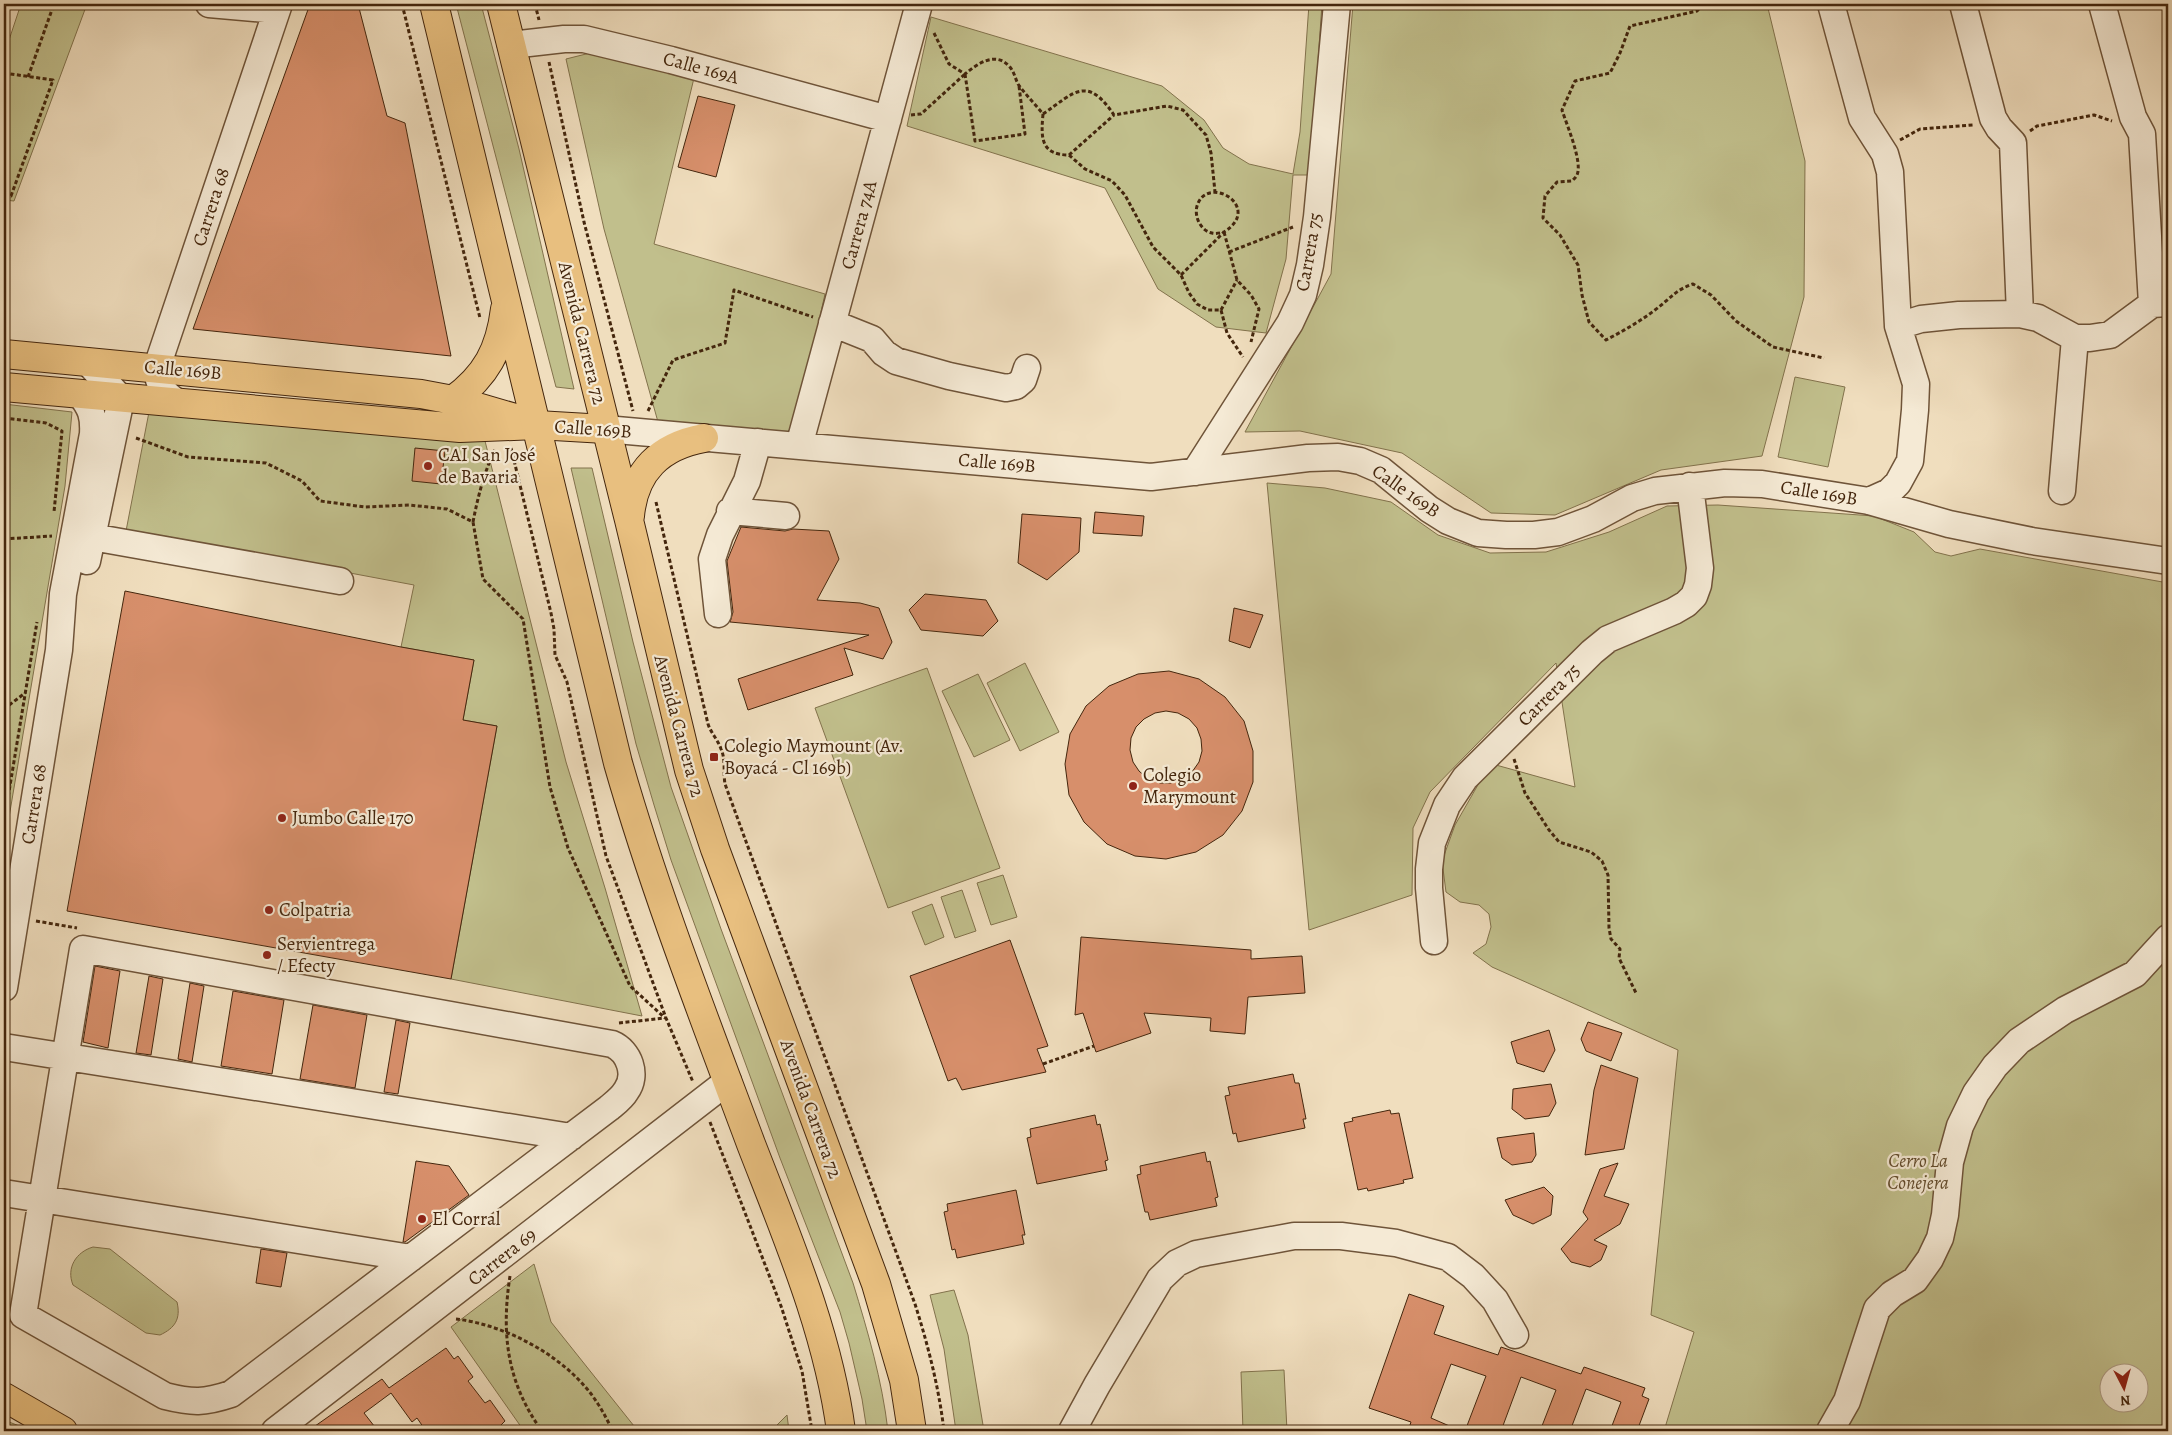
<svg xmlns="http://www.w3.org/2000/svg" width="2172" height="1435" font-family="Alegreya,serif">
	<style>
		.green { fill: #c1bf8c; stroke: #82724c; fill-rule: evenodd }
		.building { fill: #d78f6b; stroke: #44260d; fill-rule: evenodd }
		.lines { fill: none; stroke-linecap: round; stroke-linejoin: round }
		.minor-casing { stroke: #6f5439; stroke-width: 29 }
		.major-casing { stroke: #44260d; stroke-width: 30 }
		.highway-casing { stroke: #44260d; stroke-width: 30 }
		.path { stroke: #44260d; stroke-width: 3; stroke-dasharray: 4 2.5; stroke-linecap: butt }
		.minor { stroke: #f5ead5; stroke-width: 26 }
		.major { stroke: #e8bf7f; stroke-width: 28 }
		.highway { stroke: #e8bf7f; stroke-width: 28 }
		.poi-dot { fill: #8f2418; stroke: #f5ead5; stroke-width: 2 }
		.labels { text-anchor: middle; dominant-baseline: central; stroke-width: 4.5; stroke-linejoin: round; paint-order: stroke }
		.street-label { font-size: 19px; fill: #44260d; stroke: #f5ead5 }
		.poi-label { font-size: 19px; fill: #44260d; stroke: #f5ead5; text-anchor: start }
		.park-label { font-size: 19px; font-style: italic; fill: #634c2d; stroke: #f5ead5 }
	</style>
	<rect width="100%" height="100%" fill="#f0debe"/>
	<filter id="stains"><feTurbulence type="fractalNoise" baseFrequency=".004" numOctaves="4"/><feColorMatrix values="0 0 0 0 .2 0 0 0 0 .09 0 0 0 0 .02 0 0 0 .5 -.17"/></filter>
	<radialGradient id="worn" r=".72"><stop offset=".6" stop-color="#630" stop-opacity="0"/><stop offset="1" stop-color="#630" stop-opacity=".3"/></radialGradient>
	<path class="green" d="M21 4H87L14 201 4 200V55Z
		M456 4H481L519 149 574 389 556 387Z
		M1309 4H1322L1310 175H1293L1286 259 1266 333 1216 327 1158 289 1105 188 907 126 931 17 1162 86 1204 120 1223 148 1249 164 1293 174 1300 132Z
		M1353 4H1767L1805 161 1804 297 1762 456 1661 470 1555 515 1491 513 1402 453 1300 431 1245 432 1331 274Z
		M590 53 694 78 654 244 825 294 793 437 658 422 604 229 566 59Z
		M1795 377 1845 387 1828 467 1778 457Z
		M4 404 72 412 65 486 4 847Z
		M149 412 485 441 566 762 605 888 642 1016 451 979 497 726 463 720 474 660 401 647 414 585 126 531Z
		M571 468H592L633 642 671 787 721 929 853 1283C868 1332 882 1380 888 1431H867L862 1399 849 1343 840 1312 780 1158 671 860 654 805 636 744Z
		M1267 483 1325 488 1391 502 1438 535 1490 553 1546 552 1609 532 1667 506 1718 505 1874 516 1914 532 1935 552 1951 556 1980 549 2168 583V1431H1664L1694 1332 1651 1315 1678 1050 1492 967 1473 953 1486 944 1491 927 1489 914 1479 905 1460 902 1446 892 1442 861 1455 825 1479 783 1496 765 1575 787 1556 663 1430 792 1413 828 1412 895 1309 930ZM2110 1372H2140V1402H2110Z
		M1025 663 1059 732 1020 751 987 683Z
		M927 668 1000 868 888 908 815 708Z
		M978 674 1010 740 974 757 942 691Z
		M1003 875 1017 917 991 925 977 883Z
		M962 890 976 931 955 938 941 897Z
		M932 904 944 937 925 945 912 912Z
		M93 1247 110 1249 177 1302C181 1319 175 1328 160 1335L146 1333 73 1285C66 1268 76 1252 93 1247Z
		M534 1264 551 1322 638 1431H524L451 1327Z
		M954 1290 968 1335 984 1431H956L944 1349 930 1295Z
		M1284 1370 1287 1431H1243L1241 1372Z
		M787 1415 789 1431H771Z
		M4 1420 32 1431H4Z"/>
	<path class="building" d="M310 4H358L387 116 405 123 451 356 193 329Z
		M698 96 735 105 716 177 678 167Z
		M415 448 445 451 441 484 412 481Z
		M1095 512 1144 516 1142 536 1093 533Z
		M1022 514 1081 518 1079 552 1047 580 1018 563Z
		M741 527 785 531 793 529 829 531 839 559 817 600 860 603 879 608 892 642 883 659 844 648 853 675 748 710 738 679 869 635 730 622 733 612 727 561Z
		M125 591 401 647 474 660 463 720 497 726 451 979 67 911Z
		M925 594 986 600 998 621 983 636 921 630 909 610Z
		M1234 608 1263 615 1250 648 1229 641Z
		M1169 671 1199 679 1225 697 1244 721 1253 751V782L1242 811 1223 835 1196 852 1166 859 1135 856 1107 844 1084 822 1069 795 1065 764 1070 734 1086 706 1109 686 1138 674ZM1166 711 1178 713 1189 719 1197 728 1201 739 1202 751 1199 762 1192 772 1183 779 1171 783H1160L1148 779 1139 771 1133 762 1130 750 1131 738 1136 727 1144 719 1155 713Z
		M1081 937 1251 950V959L1302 956 1305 993 1248 997 1245 1034 1210 1031 1211 1018 1144 1013 1151 1033 1096 1052 1083 1013 1075 1015Z
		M1010 940 1048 1046 1037 1049 1046 1072 962 1090 956 1078 948 1081 910 976Z
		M95 966 120 971 108 1048 83 1042Z
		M149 976 163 979 151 1055 136 1053Z
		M190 983 204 986 192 1062 178 1059Z
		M233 991 284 1000 272 1074 221 1066Z
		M313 1005 367 1015 355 1088 300 1079Z
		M396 1020 410 1023 398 1094 384 1092Z
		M1588 1022 1622 1033 1611 1061 1586 1051 1581 1039Z
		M1549 1030 1555 1050 1544 1072 1517 1063 1511 1042Z
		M1601 1065 1638 1078 1624 1149 1585 1155 1594 1090Z
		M1293 1074 1295 1083H1299L1306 1119H1303L1305 1128 1238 1142 1236 1133 1233 1134 1225 1096 1230 1095 1228 1087Z
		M1551 1084 1556 1103 1549 1116 1525 1119 1512 1109 1513 1089Z
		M1390 1110 1391 1114 1399 1113 1413 1178 1403 1180 1404 1183 1368 1191 1367 1188 1358 1190 1344 1123 1353 1121 1352 1118Z
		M1095 1115 1097 1125 1100 1124 1108 1160 1105 1161 1107 1170 1037 1184 1027 1138 1031 1137 1030 1129Z
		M1534 1133 1536 1155 1532 1162 1512 1165 1502 1158 1497 1138Z
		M1205 1152 1207 1162 1210 1161 1218 1197 1215 1198 1217 1206 1150 1220 1148 1212H1145L1137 1175 1141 1174 1140 1166Z
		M416 1161 449 1166 469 1195 405 1242H403Z
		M1618 1163 1604 1196 1629 1204 1620 1224 1594 1240 1607 1246 1601 1260 1590 1267 1571 1262 1561 1249 1588 1219 1583 1212 1600 1169Z
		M1544 1187 1553 1196 1551 1215 1533 1224 1513 1215 1505 1200Z
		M1016 1190 1025 1235H1022L1024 1244 957 1258 955 1249 952 1250 944 1212 948 1211 947 1204Z
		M261 1249 287 1253 281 1287 256 1283Z
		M1409 1294 1444 1306 1434 1334 1498 1355 1501 1347 1581 1374 1584 1367 1645 1388 1642 1396 1649 1399 1637 1431H1610L1621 1402 1586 1389 1570 1431H1540L1556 1390 1521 1377 1501 1431H1465L1486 1376 1451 1364 1431 1418 1461 1431H1408L1411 1422 1369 1408Z
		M446 1348 454 1359 458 1356 473 1377 468 1381 485 1403 490 1400 505 1421 501 1425 505 1431H426L417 1418 412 1422 391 1393 364 1413 378 1431H308L382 1379 389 1388Z"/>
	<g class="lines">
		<g class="minor-casing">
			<path id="minor" d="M209 4 276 10
				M1831 4 1862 118 1885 154 1890 172 1898 326 1916 384 1915 410 1910 461 1898 483 1889 492 1869 501
				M1963 4 1993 118 1999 128 2013 143 2020 314
				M2102 4 2133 117 2142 134 2152 304
				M511 45 564 39H584L671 60 888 119
				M832 323 872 339 884 353 896 361 949 376 1006 388 1016 386 1023 380 1027 368
				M1898 326 1921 319 1959 315 2020 314 2038 318 2075 338H2090L2110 335 2152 304 2168 303
				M179 403C164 395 158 385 157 367L279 4
				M605 429 1151 477 1308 458 1338 457 1360 461 1381 470 1429 509 1448 521 1478 533 1506 535H1534L1558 532 1593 519 1632 498 1655 491 1725 483 1762 484 1869 501 1949 524 2032 541 2168 561
				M799 446 919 4
				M1195 472 1290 323 1303 295 1310 265 1317 217 1337 4
				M2062 491 2075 338
				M730 511 786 516
				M92 537 340 581
				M87 561 121 399 88 362
				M718 614 712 559 720 535 747 481 758 442
				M1434 941 1429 888V869L1432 843 1447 805 1465 778 1592 652 1608 639 1674 611 1686 604 1694 596 1698 585 1700 568 1690 486
				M83 949 612 1044C629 1051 638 1075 626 1091 622 1098 615 1103 609 1108L231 1394C204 1403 193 1403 165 1396L23 1315Z
				M4 988 59 650 63 594 93 434C94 416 91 408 80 394
				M4 1047 571 1137
				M4 1193 411 1258
				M275 1431 728 1081
				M1072 1431 1097 1385 1160 1279 1177 1263 1196 1254 1294 1236H1341L1396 1243 1448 1257 1473 1276 1495 1300 1515 1335
				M1830 1431 1847 1401 1877 1309 1892 1294 1915 1280 1930 1259 1940 1238 1945 1215 1950 1162 1960 1126 1976 1093 1995 1066 2019 1041 2065 1010 2135 974 2168 938"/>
		</g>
		<g class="major-casing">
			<path id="major" d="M4 354 421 394 453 400 515 418
				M4 387 460 428 537 425 605 429
				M4 1397 63 1431"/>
		</g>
		<g class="highway-casing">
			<path id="highway" d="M434 4 618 763C655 892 704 1018 751 1144 787 1237 828 1332 841 1431
				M501 4 629 520 689 770 715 849 876 1284 904 1380 912 1431
				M453 400C486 376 500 350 505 309
				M630 516C634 471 660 446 704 438"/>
		</g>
		<path class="path" d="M402 4 480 318
			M535 4 539 20
			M1703 4 1697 11 1630 26 1620 53 1610 73 1575 81 1562 110C1566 123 1583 162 1577 175 1576 177 1574 179 1572 181L1557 182 1545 196 1543 218 1560 235 1578 265 1582 295 1589 322 1606 340C1623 331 1639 322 1655 310 1670 299 1675 290 1693 284L1711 295 1736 321 1773 347 1824 358
			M934 33 949 64 965 74C977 64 995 51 1009 66 1014 71 1015 78 1018 84 1025 94 1035 104 1043 114 1075 92 1087 75 1114 115L1167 106 1183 110 1206 135 1211 153 1215 192
			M549 62 584 222 633 411
			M4 73 53 80 11 196 4 195
			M965 74 975 141 1025 134 1019 86
			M28 77 54 4
			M1043 114C1041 137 1040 155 1069 155L1085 169 1112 181 1125 195 1153 247 1181 275 1189 293 1197 304 1208 310H1221L1227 333 1243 357
			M911 115 921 114 965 74
			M2030 131 2037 126 2094 115 2112 121
			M1900 140 1920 129 1973 125
			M1069 155 1114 115
			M1224 232 1237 280 1251 295 1259 309 1251 342
			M1229 252 1293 227
			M1181 275 1224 232C1264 207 1207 173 1197 206 1194 217 1201 231 1212 233 1215 234 1220 233 1224 232
			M1221 310 1237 280
			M648 411 673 360 725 343 734 290 813 317
			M4 418 46 423 62 431 54 512
			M136 438 188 457 266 463 302 481 320 501 365 507 409 505 447 509 473 522 483 579 523 619 550 787 568 848 630 986 665 1018
			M511 448 551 613 554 629 555 655 567 682 606 856 666 1018 693 1082
			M656 502 708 724C711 733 718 740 721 749 726 760 723 772 725 784L915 1304C928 1345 939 1388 944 1431
			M473 522C478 496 484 473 495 449
			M4 539 52 536
			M4 709 25 693
			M1514 759 1525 793 1549 830 1559 842 1591 852 1602 861 1608 875 1609 928 1611 939 1620 949 1619 958 1636 993
			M4 772 10 786
			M4 822 37 622
			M36 921 77 928
			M619 1023 665 1018
			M1043 1064 1094 1046
			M710 1122 781 1306 802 1371 812 1431
			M510 1276C501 1334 507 1383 542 1431
			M456 1319C508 1325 570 1359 598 1404 604 1413 608 1422 613 1431
			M801 1431V1430"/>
		<use href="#minor" class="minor"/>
		<use href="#major" class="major"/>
		<use href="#highway" class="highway"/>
	</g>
	<g class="poi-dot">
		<circle cx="428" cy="466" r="5"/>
		<rect x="709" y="752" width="10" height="10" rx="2.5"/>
		<circle cx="1133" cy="786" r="5"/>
		<circle cx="282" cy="818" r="5"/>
		<circle cx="269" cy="910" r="5"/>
		<circle cx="267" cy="955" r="5"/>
		<circle cx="422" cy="1219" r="5"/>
	</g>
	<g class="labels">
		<g class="street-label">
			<text transform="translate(701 68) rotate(15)">Calle 169A</text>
			<text transform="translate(211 207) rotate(-72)">Carrera 68</text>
			<text transform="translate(859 225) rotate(-75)">Carrera 74A</text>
			<text transform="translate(1309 252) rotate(-80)">Carrera 75</text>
			<text transform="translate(582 333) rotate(76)">Avenida Carrera 72</text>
			<text transform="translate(183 370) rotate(5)">Calle 169B</text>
			<text transform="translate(593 429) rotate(4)">Calle 169B</text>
			<text transform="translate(997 463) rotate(5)">Calle 169B</text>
			<text transform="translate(1406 491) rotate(35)">Calle 169B</text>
			<text transform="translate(1819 493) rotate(9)">Calle 169B</text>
			<text transform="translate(1549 695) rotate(-45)">Carrera 75</text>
			<text transform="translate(679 726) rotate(75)">Avenida Carrera 72</text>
			<text transform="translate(34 804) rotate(-81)">Carrera 68</text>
			<text transform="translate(811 1109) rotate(70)">Avenida Carrera 72</text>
			<text transform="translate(502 1257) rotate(-38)">Carrera 69</text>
		</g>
		<g class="poi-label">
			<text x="438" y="455">CAI San José<tspan x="438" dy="22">de Bavaria</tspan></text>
			<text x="724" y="746">Colegio Maymount (Av.<tspan x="724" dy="22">Boyacá - Cl 169b)</tspan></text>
			<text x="1143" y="775">Colegio<tspan x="1143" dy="22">Marymount</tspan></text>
			<text x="292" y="818">Jumbo Calle 170</text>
			<text x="279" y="910">Colpatria</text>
			<text x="277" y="944">Servientrega<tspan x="277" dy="22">/ Efecty</tspan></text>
			<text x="432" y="1219">El Corral</text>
		</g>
		<g class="park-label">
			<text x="1918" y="1161">Cerro La<tspan x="1918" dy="22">Conejera</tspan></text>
		</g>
	</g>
	<rect width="2172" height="1435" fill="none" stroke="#f0debe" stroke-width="20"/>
	<rect x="5" y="5" width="2162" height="1425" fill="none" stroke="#44260d" stroke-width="2.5"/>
	<rect x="10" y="10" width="2152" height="1415" fill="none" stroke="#44260d"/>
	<g transform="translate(2124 1388) rotate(174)"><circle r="24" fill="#f5ead5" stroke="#ae9c85"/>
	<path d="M0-4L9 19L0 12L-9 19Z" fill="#8f2418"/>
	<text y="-8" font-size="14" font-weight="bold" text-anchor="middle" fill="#44260d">N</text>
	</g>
	<rect width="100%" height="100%" filter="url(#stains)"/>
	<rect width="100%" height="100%" fill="url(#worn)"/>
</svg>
